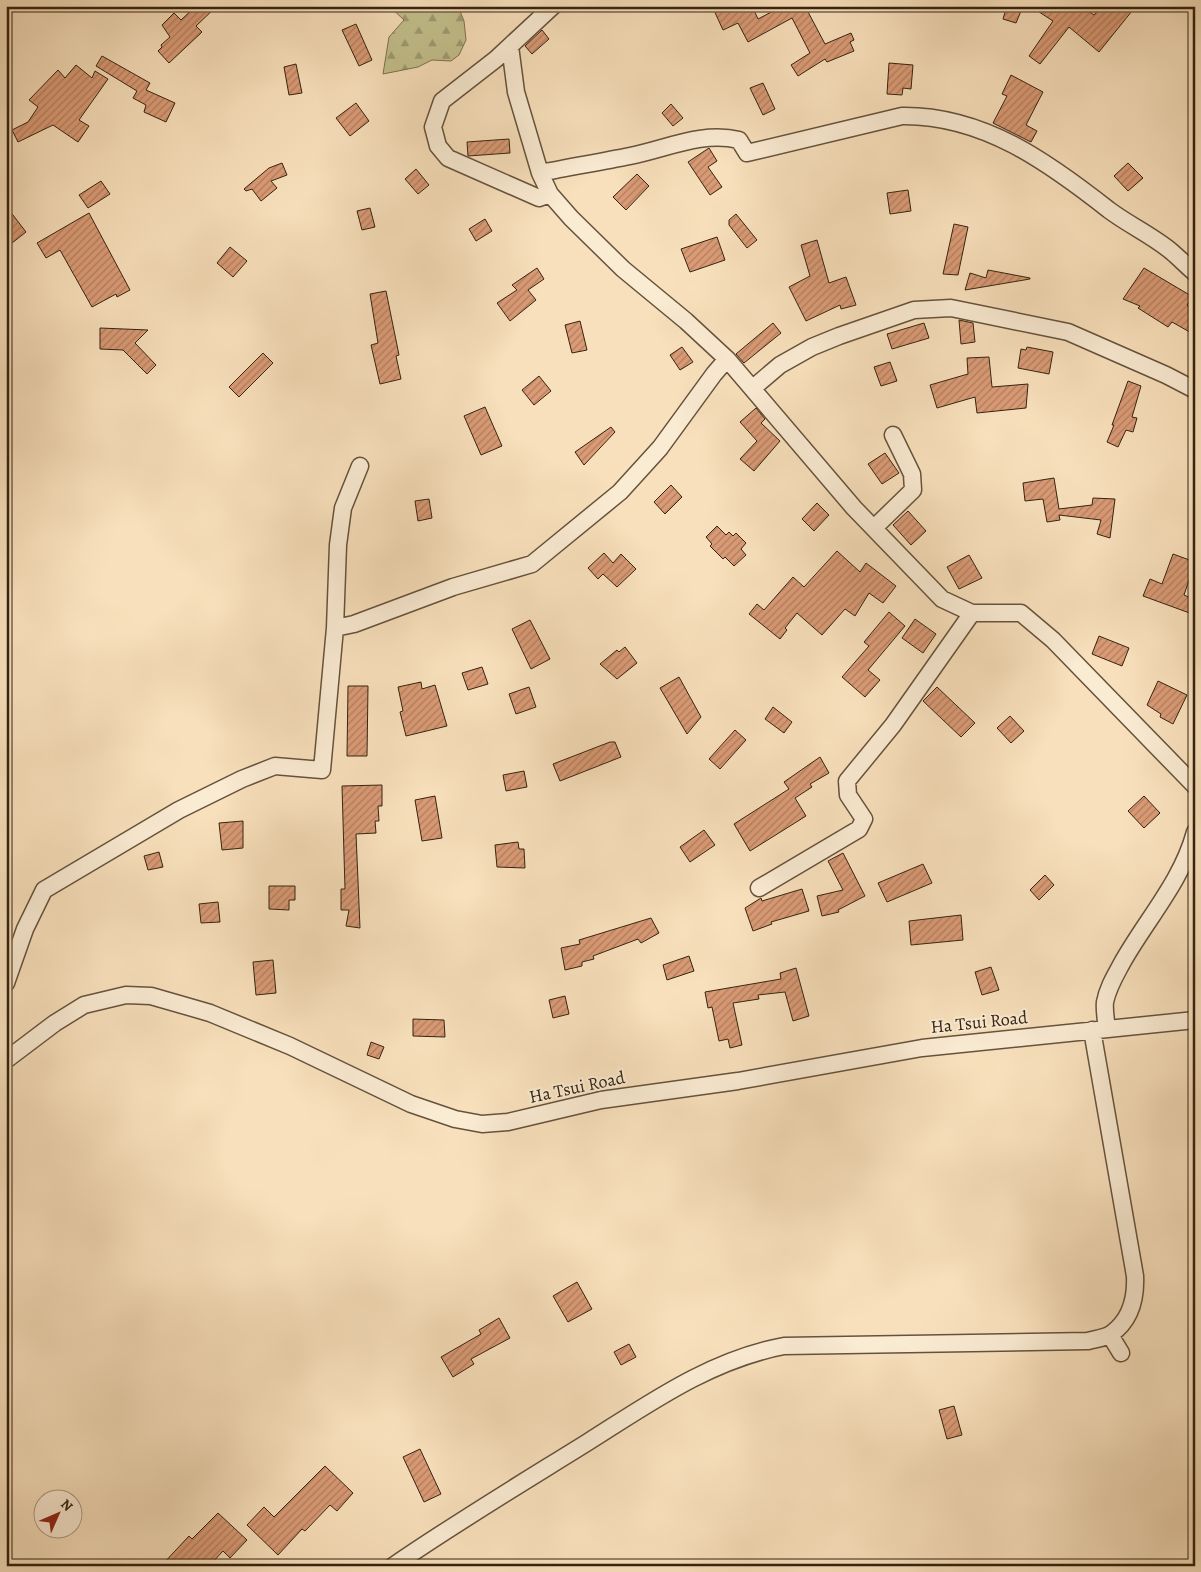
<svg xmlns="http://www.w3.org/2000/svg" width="1201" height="1572" font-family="Alegreya,serif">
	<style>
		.forest { fill: url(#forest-firs); stroke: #7c724e }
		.building { fill: url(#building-hatch); stroke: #352310 }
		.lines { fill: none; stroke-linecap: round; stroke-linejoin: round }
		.minor-casing { stroke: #66523b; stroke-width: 19 }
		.minor { stroke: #faebd3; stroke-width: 16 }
		.labels { text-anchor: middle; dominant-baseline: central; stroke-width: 4; stroke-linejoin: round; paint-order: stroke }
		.street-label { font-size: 18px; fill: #352310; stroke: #faebd3 }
	</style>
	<defs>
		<pattern id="forest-firs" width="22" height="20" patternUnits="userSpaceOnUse" patternTransform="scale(1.25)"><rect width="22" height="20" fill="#c3c18d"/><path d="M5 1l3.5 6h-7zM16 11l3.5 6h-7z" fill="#9f9c72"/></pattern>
		<pattern id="building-hatch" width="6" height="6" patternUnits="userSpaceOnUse" patternTransform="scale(1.25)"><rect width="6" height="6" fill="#da9b76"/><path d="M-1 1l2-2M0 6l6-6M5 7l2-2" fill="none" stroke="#b27e5f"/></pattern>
	</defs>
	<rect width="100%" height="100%" fill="#f8e0bc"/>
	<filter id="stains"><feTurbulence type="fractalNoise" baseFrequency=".004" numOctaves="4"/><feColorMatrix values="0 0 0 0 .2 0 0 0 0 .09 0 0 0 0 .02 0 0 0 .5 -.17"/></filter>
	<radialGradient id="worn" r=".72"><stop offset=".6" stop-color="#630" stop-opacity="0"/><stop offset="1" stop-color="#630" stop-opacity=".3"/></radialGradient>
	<path class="forest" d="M389 6H458L464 21 466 40 459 55 451 61 432 60 418 67 383 74 389 37 404 20Z"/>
	<path class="building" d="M196 6H217L196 26 202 32 169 63 158 51 162 47 161 45 170 37 162 25 174 13 181 20Z
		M712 6H752L758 19 783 6H815L807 10 825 44 851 33 854 40 850 42 854 51 827 62 825 59 798 76 791 65 810 53 792 18 748 42 738 23 723 30Z
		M1007 6 1021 11 1016 23 1003 19Z
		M1030 6H1081L1094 15 1101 6H1136L1099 52 1069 27 1040 64 1029 56 1053 21Z
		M356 24 372 60 359 66 342 30Z
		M542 30 549 39 532 54 525 46Z
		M102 56 150 83 146 90 175 103 166 122 144 112 146 105 133 98 137 91 96 66Z
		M889 63 913 65 911 89 903 88 902 95 887 94Z
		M296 64 302 93 289 95 284 67Z
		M76 65 92 78 95 71 108 79 79 120 89 126 78 142 53 125 18 142 12 130 28 122 38 107 29 100 58 70 65 78Z
		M1011 75 1043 92 1026 125 1037 131 1031 142 993 123 1007 96 1002 94Z
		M763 83 775 109 763 115 750 88Z
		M356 103 369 121 350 136 336 118Z
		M671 104 683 118 673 126 662 113Z
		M509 139 510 153 468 156 467 142Z
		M709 148 717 161 708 167 722 187 710 195 688 162Z
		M282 163 287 175 271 181 277 188 261 201 252 189 246 191 244 189 269 168Z
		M1128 163 1143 178 1128 191 1114 176Z
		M416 169 429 185 418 194 405 179Z
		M637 174 649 186 626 210 613 197Z
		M101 181 110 194 88 208 79 195Z
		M908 190 911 211 890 214 887 193Z
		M6 206 26 232 12 243 6 235Z
		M370 208 375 227 362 230 357 211Z
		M89 213 130 290 117 297 116 294 92 307 60 250 46 258 37 243Z
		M736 214 757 240 747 248 729 225V220Z
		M485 219 492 231 476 241 469 229Z
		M954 224 968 227 958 275 943 274Z
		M717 237 725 260 690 272 681 249Z
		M817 240 829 283 846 277 856 305 841 309 840 305 806 321 789 287 810 276 801 245Z
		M230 247 247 261 233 277 217 263Z
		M537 268 544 279 528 290 536 300 510 321 497 303 517 290 512 285Z
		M1144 268 1193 297 1187 305 1195 310V335L1172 322 1168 327 1138 308 1140 306 1123 299Z
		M988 270 1030 278V279L965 290 970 273 986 278Z
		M386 291 399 355 396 356 401 379 380 384 371 345 378 343 370 294Z
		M959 320 973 323 975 342 961 344Z
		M580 321 587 350 572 353 565 325Z
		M773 323 781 333 744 363 736 354Z
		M924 323 929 338 892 349 887 334Z
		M100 328 148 330 135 343 156 365 147 374 123 350 100 349Z
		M682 347 693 362 680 370 670 355Z
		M1027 347 1053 352 1049 374 1018 368 1021 349 1026 350Z
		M263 353 273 363 239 397 229 387Z
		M989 357 992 387 1028 384 1026 408 977 413 975 397 937 408 930 385 968 374 967 358Z
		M890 362 897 381 881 386 874 367Z
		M539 376 551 391 534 405 522 390Z
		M1128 381 1141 386 1132 417 1137 418 1133 432 1126 430 1118 447 1107 442 1114 425H1112Z
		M485 407 502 446 481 455 464 416Z
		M756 408 765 419 761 423 780 441 754 471 740 459 757 441 740 422Z
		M611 427 615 432 584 465 575 452Z
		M885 453 899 473 882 484 868 464Z
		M1054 478 1059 509 1092 505 1093 498 1115 499 1110 538 1097 534 1101 520 1059 515 1060 520 1047 522 1043 499 1025 501 1023 483Z
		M671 485 682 497 665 514 654 502Z
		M429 499 432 518 418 521 415 501Z
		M817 503 829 515 814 531 802 519Z
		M908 511 926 531 911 545 893 525Z
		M717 526 726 535 729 532 733 536 736 533 746 543 741 549 746 555 734 566 725 557 723 559 710 546 712 544 706 537Z
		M837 551 860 572 866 563 896 586 883 603 869 593 855 616 845 609 822 635 797 613 785 628 787 630 780 639 749 614 757 604 764 610 793 577 804 587Z
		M604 553 613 563 621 554 636 569 617 587 603 574 598 579 588 568Z
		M1173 554 1195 562 1184 595 1195 600V615L1143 596 1150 579 1162 584Z
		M969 555 982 578 959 589 947 567Z
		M889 612 905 626 868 670 880 680 865 697 842 677 869 646 864 642Z
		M915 619 936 634 923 653 902 638Z
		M530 620 550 659 531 669 512 629Z
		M1099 636 1129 648 1122 666 1092 654Z
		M625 647 637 663 617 679 600 664 617 650 619 652Z
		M482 667 488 684 468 690 462 673Z
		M679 677 701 717 687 734 660 688Z
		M1158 681 1187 695 1173 724 1160 717 1161 714 1147 705Z
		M421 682 422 689 435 685 447 726 406 736 400 712 403 711 398 687Z
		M348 686H368L367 756H347Z
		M529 687 536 707 516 714 509 694Z
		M937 687 975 723 961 737 923 701Z
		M773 707 792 722 784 733 765 719Z
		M1010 716 1024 731 1011 743 997 728Z
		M735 730 746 740 720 769 709 759Z
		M610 742H615L621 757 560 781 553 764Z
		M820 757 829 773 810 784 812 787 795 798 806 816 750 851 734 824 789 789 784 782Z
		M524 771 527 787 506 791 503 775Z
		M382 785V806H378L379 821H375L376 833 356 834 360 928 346 926 349 910H341V889H345L342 786Z
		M435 796 442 838 422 841 415 800Z
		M1144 796 1160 813 1144 828 1128 811Z
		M243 821V848L222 850 219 823Z
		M704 830 715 845 690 862 680 847Z
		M518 842 519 849H524L525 868 497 867 495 845Z
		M159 852 163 867 148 870 144 856Z
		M843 853 865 896 838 910 839 912 822 916 817 896 843 890 828 861Z
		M923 864 932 883 887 902 878 883Z
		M1045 875 1054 885 1039 900 1030 890Z
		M269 886H295V900H289V910L269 909Z
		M802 889 809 911 771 922 772 924 753 931 745 908 761 898 762 901Z
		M218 902 220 922 201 923 199 904Z
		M961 915 963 940 911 945 909 921Z
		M651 918 659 933 641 943 638 939 593 956 594 959 582 962V966L565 970 561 948 580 944 579 940Z
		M689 956 694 971 667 980 663 965Z
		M273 960 276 993 256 995 253 962Z
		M991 967 999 990 982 995 975 972Z
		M796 968 809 1016 793 1021 785 992 758 995 759 999 733 1003 742 1045 730 1048 728 1039 719 1041 712 1007 708 1008 705 992 781 979 780 973Z
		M565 996 569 1014 553 1018 549 1000Z
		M413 1019 444 1020 445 1037 413 1036Z
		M371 1042 384 1047 379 1059 367 1055Z
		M577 1282 592 1309 568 1322 553 1296Z
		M499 1318 510 1338 471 1359 474 1364 453 1377 441 1357 481 1334 479 1330Z
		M629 1344 636 1357 621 1365 614 1352Z
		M954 1406 962 1435 947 1439 939 1410Z
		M420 1449 441 1494 424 1502 403 1457Z
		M325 1466 353 1493 337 1511 330 1505 305 1531 302 1529 278 1555 247 1525 264 1507 274 1517Z
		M218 1513 247 1540 230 1558 223 1551 209 1566H161L189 1536 192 1539Z"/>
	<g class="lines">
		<g class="minor-casing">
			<path id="minor" d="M510 46 516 92 540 173 550 194 571 218 623 269 686 321 727 359 854 508 942 599 972 613H1021L1053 640 1195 786
				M540 173C570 167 600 162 630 156 666 149 702 131 739 140L747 153 902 116C983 115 1048 162 1109 210 1129 225 1153 236 1172 252 1180 259 1187 266 1195 273
				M550 194 539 198 448 158 438 146 433 127 442 101 496 59 553 6
				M753 388 780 365 812 347 839 336 914 310 951 308 1068 332 1166 375 1195 390
				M875 527 913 490 912 474 893 435
				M335 628 354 624 453 587 532 564 620 492 660 448 714 374 727 359
				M759 888 859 829 864 819 848 795 847 781 893 725 972 613
				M6 983 25 929 44 890 179 810 242 779 275 766 322 770 335 628 338 545 343 508 360 466
				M1107 1029C1106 1020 1104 1010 1105 1002 1108 987 1115 976 1122 963 1146 920 1182 881 1195 832
				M6 1060 55 1023 84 1005 126 995 151 996 210 1013 290 1046 411 1104 455 1119 482 1124 508 1122 601 1100 738 1081 922 1048 1195 1020
				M1110 1335 1121 1353
				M393 1566C457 1522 522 1483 588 1442 650 1403 710 1360 784 1346L1088 1341C1095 1339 1105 1338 1111 1334 1131 1320 1136 1298 1135 1276L1092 1030"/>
		</g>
		<use href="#minor" class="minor"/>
	</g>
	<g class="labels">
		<g class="street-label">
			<text transform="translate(979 1022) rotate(-6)">Ha Tsui Road</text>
			<text transform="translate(577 1087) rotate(-12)">Ha Tsui Road</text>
		</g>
	</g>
	<rect width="1201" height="1572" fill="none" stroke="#f8e0bc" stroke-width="25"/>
	<rect x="8" y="8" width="1186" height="1557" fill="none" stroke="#352310" stroke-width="2.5"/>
	<rect x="12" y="12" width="1176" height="1547" fill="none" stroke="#352310"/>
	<g transform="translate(58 1514) rotate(45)"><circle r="24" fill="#faebd3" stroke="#ab9b85"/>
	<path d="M0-4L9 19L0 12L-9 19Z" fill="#8f2418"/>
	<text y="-8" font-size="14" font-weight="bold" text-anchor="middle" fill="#352310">N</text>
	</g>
	<rect width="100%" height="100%" filter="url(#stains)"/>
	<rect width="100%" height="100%" fill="url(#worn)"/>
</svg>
